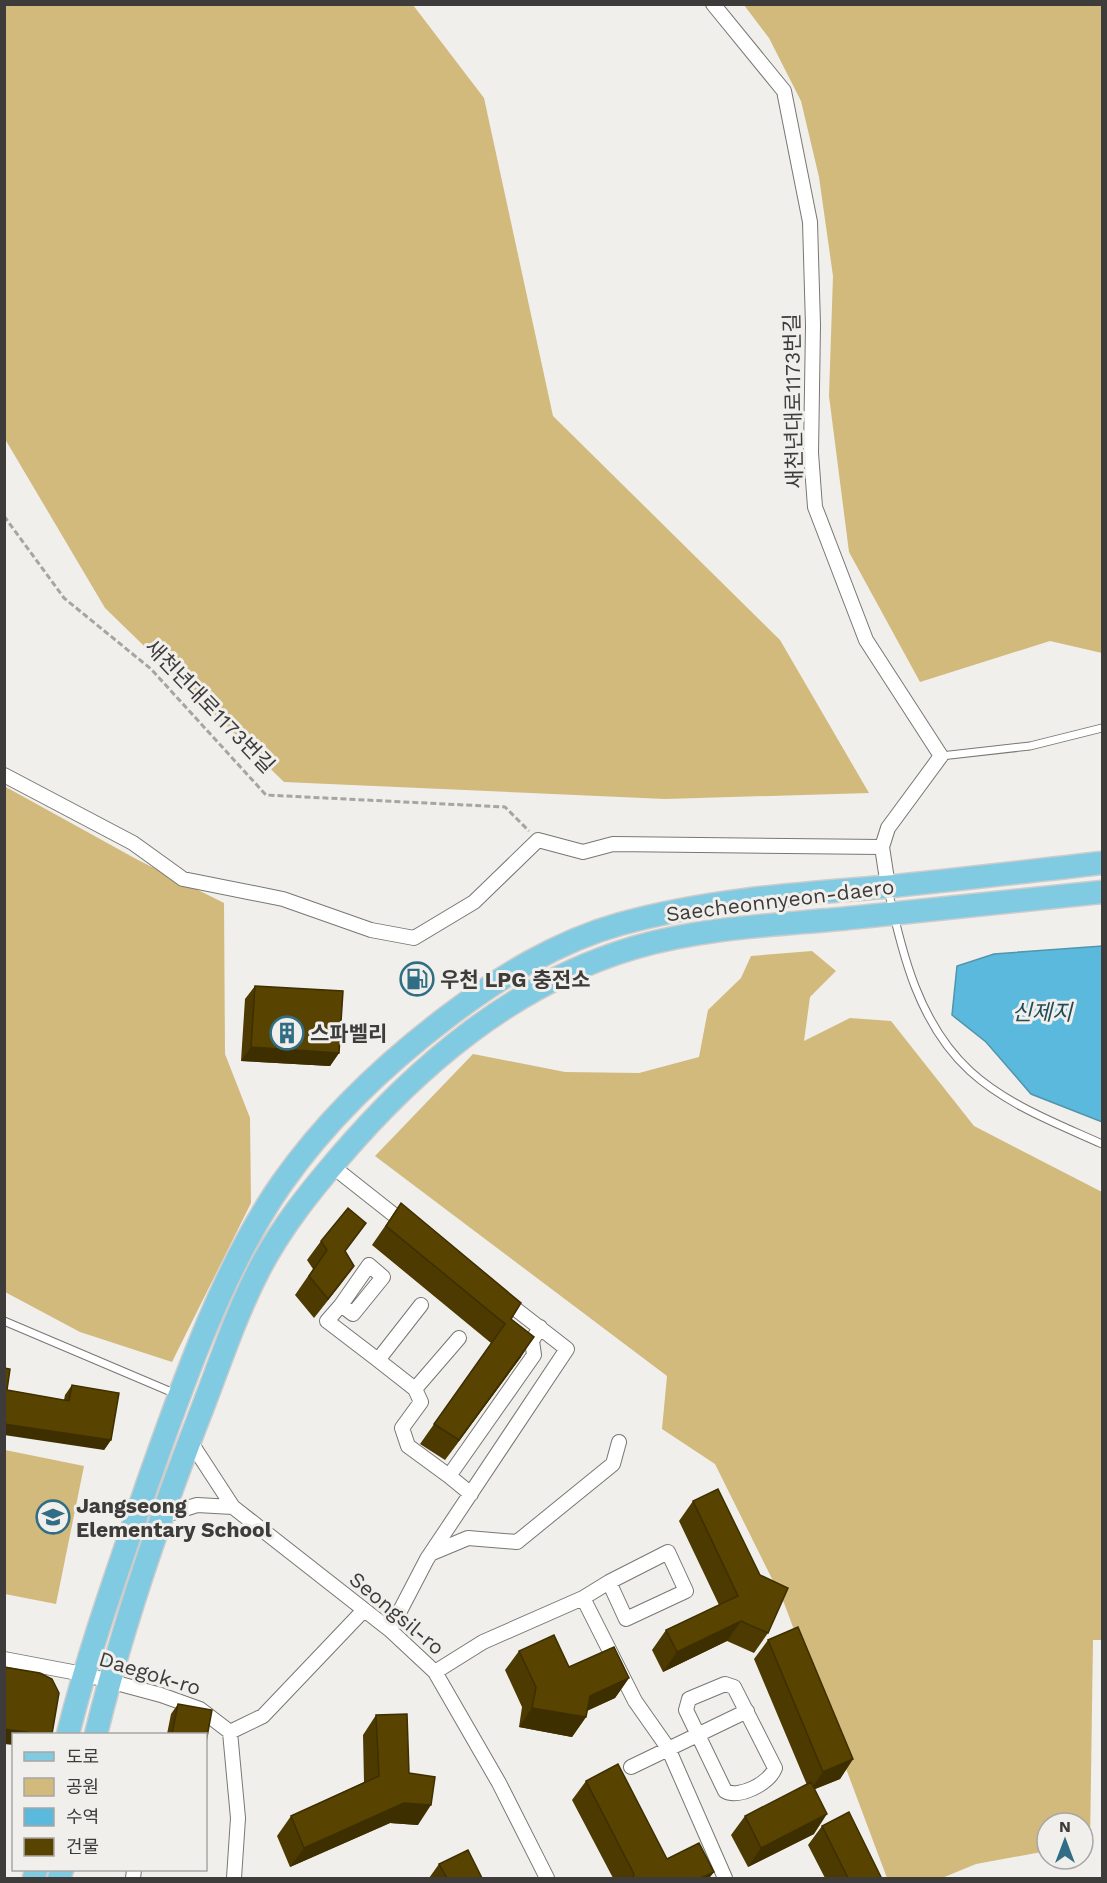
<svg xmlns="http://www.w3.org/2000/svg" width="1107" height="1883" font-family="'Work Sans','Noto Sans KR',sans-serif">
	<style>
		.green { fill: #d2b97c }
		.water { fill: #5ab9dc; stroke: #5194ac; stroke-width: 1.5 }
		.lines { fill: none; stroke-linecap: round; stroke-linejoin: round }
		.service-casing { stroke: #787773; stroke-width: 9 }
		.minor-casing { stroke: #787773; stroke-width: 16 }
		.primary-casing { stroke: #cdcccc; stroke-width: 25 }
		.path { stroke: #a6a5a2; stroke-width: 3; stroke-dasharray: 6 3; stroke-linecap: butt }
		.service { stroke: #fff; stroke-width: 7 }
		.minor { stroke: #fff; stroke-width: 14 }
		.primary { stroke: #80cae2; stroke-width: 22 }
		.wall { fill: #4c3a00 }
		.shaded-wall { fill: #3e2f00 }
		.building { fill: #584300; stroke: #3e2f00; stroke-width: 1.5 }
		.labels { text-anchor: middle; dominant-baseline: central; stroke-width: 6; stroke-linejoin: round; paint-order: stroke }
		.street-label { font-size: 21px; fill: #3d3c3b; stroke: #f0efeb }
		.poi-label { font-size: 21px; font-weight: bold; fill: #3d3c3b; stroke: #f0efeb; text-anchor: start }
		.water-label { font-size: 22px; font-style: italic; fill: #214b5a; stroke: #f0efeb }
	</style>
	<rect width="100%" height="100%" fill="#f0efeb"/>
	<path class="green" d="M4 5H413L484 98 553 416 780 640 869 793 665 799 284 782 105 608 5 439Z
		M744 5H1102V653L1050 641 920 682 849 552 829 396 833 276 819 177 801 101 769 38Z
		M4 786 138 860 224 903 225 1054 250 1118 251 1203 172 1362 80 1332 5 1292Z
		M812 951 836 971 810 997 804 1041 850 1018 891 1021 974 1126 1102 1192V1640H1093L1090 1844 1083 1845V1823H1047V1851L976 1864 942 1878H887L784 1603 715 1464 662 1429 667 1376 375 1156 473 1054 565 1072 639 1073 699 1057 708 1010 741 978 751 956Z
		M5 1450 84 1466 56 1604 5 1594Z"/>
	<path class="water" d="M1102 946V1122L1031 1094 986 1042 952 1015 957 966 994 954Z"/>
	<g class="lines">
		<g class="service-casing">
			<path id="service" d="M941 756 1030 746 1102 728
				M888 889C902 954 919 1024 970 1071 1007 1105 1058 1124 1102 1144
				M4 1321 176 1394"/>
		</g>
		<g class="minor-casing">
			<path id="minor" d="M713 4 784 91 810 222 813 325 811 453 815 507 866 640 941 756 888 828 882 847
				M4 775 133 843 183 879 283 899 371 930 414 938 474 902 538 840 583 852 613 844 882 847 888 886
				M332 1166 408 1226
				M341 1305 369 1265 383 1277 353 1314 341 1305 327 1321 378 1360
				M415 1389 378 1360 421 1305
				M190 1441 233 1507 390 1630 435 1672 499 1783 547 1878
				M449 1476 408 1446 402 1428 421 1402 415 1389 459 1338
				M471 1494 449 1476 534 1355 532 1341 540 1327
				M159 1517 197 1505 233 1507
				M432 1553 468 1538 517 1542 613 1464 619 1442
				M583 1598 635 1701 668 1748 725 1878
				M390 1630 427 1559 567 1349 504 1300
				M4 1659 83 1674 161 1695 200 1709 230 1732 238 1818 234 1878
				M435 1672 483 1642 583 1598 609 1582 668 1552 686 1591 626 1619 609 1582
				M725 1684 734 1687 775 1768C770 1783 739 1799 725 1791L686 1710 689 1699Z
				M230 1732 263 1716 363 1611
				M631 1767 747 1711
				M133 1878 134 1870"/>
		</g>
		<g class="primary-casing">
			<path id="primary" d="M68 1734C89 1650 118 1570 146 1488 181 1389 222 1269 282 1183 327 1119 385 1064 447 1017 500 977 556 942 620 924 706 900 795 894 883 887 956 880 1030 871 1102 863
				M96 1734C123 1624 160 1517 201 1412 220 1363 236 1314 260 1268 281 1228 308 1194 337 1160 417 1066 513 984 633 948 707 926 784 925 860 917 941 909 1022 901 1102 892
				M34 1878 36 1870
				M59 1878 62 1870"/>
		</g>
		<path class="path" d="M4 516 64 598 151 669 266 795 505 807 529 831"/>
		<use href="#service" class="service"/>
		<use href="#minor" class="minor"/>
		<use href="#primary" class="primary"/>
	</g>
	<path class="wall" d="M255 986 339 1053 330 1066 241 1061 245 999Z
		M401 1203 511 1319 521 1357 445 1460 420 1444 491 1343 372 1245Z
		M321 1241 346 1252 354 1266 314 1318 295 1295 313 1269 307 1260Z
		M72 1385 111 1440 104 1450 7 1390 64 1400 65 1395Z
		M693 1501 768 1633 754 1653 727 1641 663 1672 652 1650 666 1630 719 1605 679 1521Z
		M768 1640 853 1759 840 1779 815 1789 814 1834 748 1867 731 1835 745 1816 807 1785 754 1659Z
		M519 1651 569 1667 629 1678 615 1698 587 1711 586 1717 572 1737 519 1727 522 1707 505 1670Z
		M178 1704 206 1734H167L171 1714Z
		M376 1715 409 1773 418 1825 390 1823 290 1867 277 1836 291 1816 364 1782 363 1735Z
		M586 1781 667 1859 714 1872 709 1878H613L572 1800Z
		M822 1826 880 1878H825L808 1845Z
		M439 1864 482 1878H429Z"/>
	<path class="shaded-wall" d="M251 1047 339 1053 330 1066 241 1061Z
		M354 1266 340 1285 314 1318 328 1299Z
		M534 1337 521 1357 445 1460 459 1440Z
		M4 1424 111 1440 104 1450 4 1435Z
		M741 1621 727 1641 663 1672 677 1652Z
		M629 1678 615 1698 577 1715 586 1717 572 1737 519 1727 532 1708 590 1696Z
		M4 1729 40 1734H14V1745L4 1744Z
		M853 1759 840 1779 810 1791 823 1772Z
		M404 1803 431 1805 418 1825 390 1823 290 1867 304 1848Z
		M827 1814 814 1834 748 1867 761 1848Z
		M714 1872 709 1878H701Z"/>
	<path class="building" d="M255 986 343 991 339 1053 251 1047Z
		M401 1203 521 1303 511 1319 534 1337 459 1440 434 1424 505 1324 386 1226Z
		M348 1208 366 1223 345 1251 354 1266 328 1299 309 1276 327 1250 321 1241Z
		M4 1368 10 1369 7 1390 69 1401 72 1385 119 1393 111 1440 4 1424Z
		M718 1489 760 1575 788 1588 768 1633 741 1621 677 1652 666 1630 738 1596 693 1501Z
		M798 1627 853 1759 823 1772 768 1640Z
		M554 1635 569 1667 614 1647 629 1678 590 1696 586 1717 532 1708 536 1687 519 1651Z
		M4 1667 40 1673 52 1679 59 1693 52 1734H40L4 1729Z
		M178 1704 212 1710 206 1742V1734H172Z
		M407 1714 409 1773 435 1777 431 1805 404 1803 304 1848 291 1816 379 1776 376 1715Z
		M618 1764 667 1859 699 1843 714 1872 701 1878H633L634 1874 586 1781Z
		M811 1782 827 1814 761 1848 745 1816Z
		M849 1812 881 1877 878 1878H848L822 1826Z
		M468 1850 482 1878H447L439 1864Z"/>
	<defs>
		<g id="fuel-ring" transform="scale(1.725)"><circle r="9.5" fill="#f0efeb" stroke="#316e85" stroke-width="1.5"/><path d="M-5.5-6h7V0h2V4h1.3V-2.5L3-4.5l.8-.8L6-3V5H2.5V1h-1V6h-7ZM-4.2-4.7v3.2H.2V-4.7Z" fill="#316e85"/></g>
		<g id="building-ring" transform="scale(1.725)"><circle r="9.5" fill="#f0efeb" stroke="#316e85" stroke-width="1.5"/><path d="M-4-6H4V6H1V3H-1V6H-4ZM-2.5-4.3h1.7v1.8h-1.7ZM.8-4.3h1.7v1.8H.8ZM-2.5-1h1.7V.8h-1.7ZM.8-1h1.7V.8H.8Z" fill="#316e85"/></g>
		<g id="school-ring" transform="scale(1.725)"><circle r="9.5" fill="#f0efeb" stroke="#316e85" stroke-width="1.5"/><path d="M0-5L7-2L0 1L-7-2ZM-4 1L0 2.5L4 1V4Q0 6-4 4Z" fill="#316e85"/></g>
	</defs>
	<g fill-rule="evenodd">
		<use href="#fuel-ring" x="417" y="979"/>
		<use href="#building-ring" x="287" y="1033"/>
		<use href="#school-ring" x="53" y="1517"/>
	</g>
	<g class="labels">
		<g class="street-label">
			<text transform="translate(793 401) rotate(-91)">새천년대로1173번길</text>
			<text transform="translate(210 706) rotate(46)">새천년대로1173번길</text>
			<text transform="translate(780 900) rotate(-7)">Saecheonnyeon-daero</text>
			<text transform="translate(397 1613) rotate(40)">Seongsil-ro</text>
			<text transform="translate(150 1673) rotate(17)">Daegok-ro</text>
		</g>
		<g class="poi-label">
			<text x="440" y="979">우천 LPG 충전소</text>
			<text x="310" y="1033">스파벨리</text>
			<text x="76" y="1505">Jangseong<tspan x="76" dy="24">Elementary School</tspan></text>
		</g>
		<g class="water-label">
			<text x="1042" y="1012">신제지</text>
		</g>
	</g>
	<rect width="1107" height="1883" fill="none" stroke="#3d3c3b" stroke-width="12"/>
	<rect x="12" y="1733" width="195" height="138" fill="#f0efeb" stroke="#a8a7a5" stroke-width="1.5"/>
	<rect x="24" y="1752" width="30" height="9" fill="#80cae2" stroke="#a8a7a5" stroke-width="1.5"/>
	<text x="66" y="1763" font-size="18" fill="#3d3c3b">도로</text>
	<rect x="24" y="1778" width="30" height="18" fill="#d2b97c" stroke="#a8a7a5" stroke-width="1.5"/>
	<text x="66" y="1793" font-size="18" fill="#3d3c3b">공원</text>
	<rect x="24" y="1808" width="30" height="18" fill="#5ab9dc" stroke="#a8a7a5" stroke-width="1.5"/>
	<text x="66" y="1823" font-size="18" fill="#3d3c3b">수역</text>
	<rect x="24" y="1838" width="30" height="18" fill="#584300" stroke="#a8a7a5" stroke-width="1.5"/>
	<text x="66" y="1853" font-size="18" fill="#3d3c3b">건물</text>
	<g transform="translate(1065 1841)"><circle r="28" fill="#f0efeb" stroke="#a8a7a5" stroke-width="1.5"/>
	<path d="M0-4.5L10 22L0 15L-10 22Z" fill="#316e85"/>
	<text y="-9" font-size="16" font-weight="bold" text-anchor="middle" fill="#3d3c3b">N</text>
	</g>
</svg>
